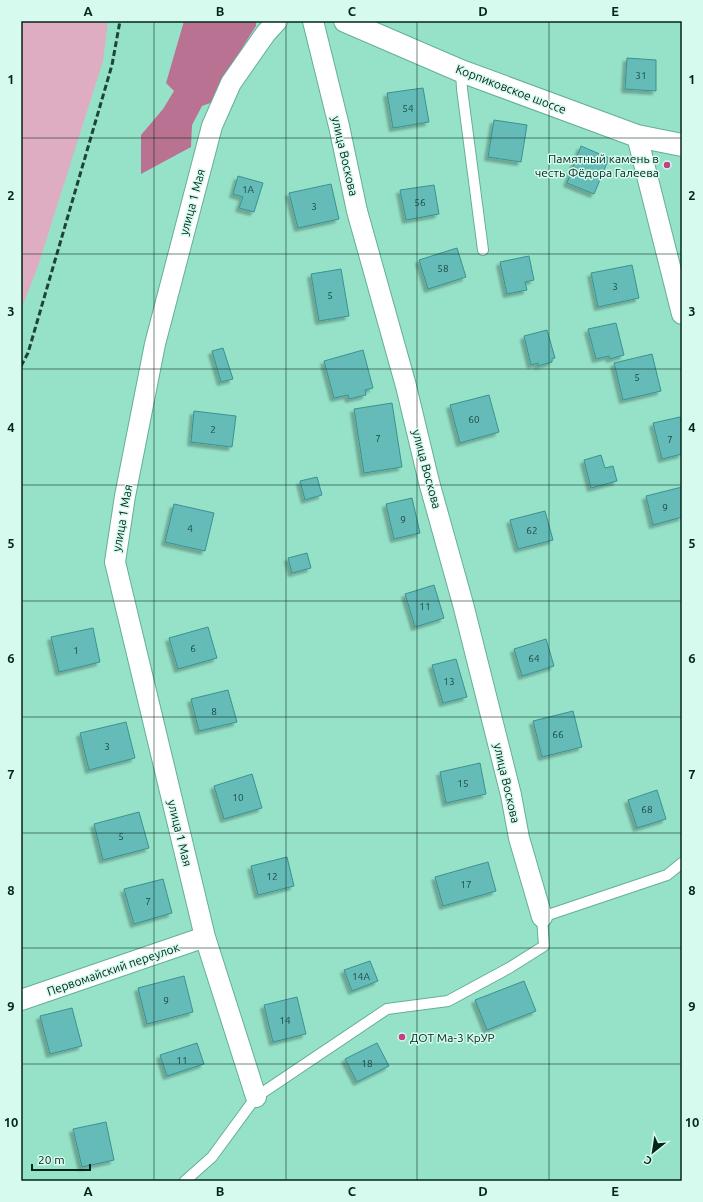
<svg xmlns="http://www.w3.org/2000/svg" width="703" height="1202" font-family="Ubuntu,sans-serif">
	<style>
		.green { fill: #deadc1 }
		.forest { fill: #ba7293 }
		.building { fill: #65bbb7; stroke: #3a928f; filter: url(#shadow) }
		.lines { fill: none; stroke-linecap: round; stroke-linejoin: round }
		.service-casing { stroke: #63af97; stroke-width: 12 }
		.minor-casing { stroke: #63af97; stroke-width: 22 }
		.tertiary-casing { stroke: #63af97; stroke-width: 24 }
		.service { stroke: #fff; stroke-width: 10 }
		.minor { stroke: #fff; stroke-width: 20 }
		.tertiary { stroke: #fff; stroke-width: 22 }
		.rail { stroke: #1c4438; stroke-width: 3; stroke-dasharray: 6 3; stroke-linecap: butt }
		.grid { fill: none; stroke: #04251c; stroke-width: 1; stroke-opacity: 0.55 }
		.poi-dot { fill: #c34086; stroke: #d6faed; stroke-width: 1.5 }
		.labels { text-anchor: middle; dominant-baseline: central; stroke-width: 3; stroke-linejoin: round; paint-order: stroke }
		.number-label { font-size: 10px; fill: #1c4a43 }
		.street-label { font-size: 12px; fill: #04251c; stroke: #d6faed }
		.poi-label { font-size: 12px; fill: #04251c; stroke: #d6faed; text-anchor: end }
		.neatline { fill: none; stroke: #04251c; stroke-width: 1.5 }
		.grid-label { font-size: 13px; text-anchor: middle; font-weight: bold; fill: #04251c }
	</style>
	<defs>
		<filter id="shadow"><feDropShadow dx="-3.5" dy="3.5" stdDeviation="1" flood-color="#0004"/></filter>
	</defs>
	<rect width="100%" height="100%" fill="#96e2c9"/>
	<path class="green" d="M21 21H108L103 61 37 269 21 309Z"/>
	<path class="forest" d="M184 21H256V26C240 51 225 75 213 102L202 106 192 125 191 147 141 174V135L163 109 174 91 166 83Z"/>
	<path class="building" d="M627 58 656 60V91L625 89Z
		M423 88 429 122 393 128 387 93Z
		M494 120 527 125 521 162 488 157Z
		M581 146 609 158 594 194 567 183Z
		M238 176 263 183 254 212 239 208 243 197 233 194Z
		M331 184 339 219 298 228 289 193Z
		M434 185 439 214 406 220 400 190Z
		M457 248 466 277 428 289 419 260Z
		M529 256 534 280 525 282 527 290 507 294 500 262Z
		M632 265 639 298 598 307 591 273Z
		M341 269 349 316 319 321 311 274Z
		M616 323 624 355 610 359 609 356 596 359 588 329Z
		M547 330 555 358 552 359V362L538 366V363L531 365 524 336Z
		M223 348 233 379 221 382 212 351Z
		M363 350 373 388 365 390 366 395 349 399 348 395 334 398 324 361Z
		M652 354 661 391 623 400 614 363Z
		M489 395 499 432 460 443 450 405Z
		M392 403 402 467 364 473 354 409Z
		M194 411 236 416 232 447 191 442Z
		M680 417 682 425V454L662 459 653 423Z
		M601 455 605 468 613 466 617 481 591 488 584 460Z
		M317 477 322 495 305 500 300 481Z
		M682 487V517L653 525 646 496Z
		M412 498 420 533 394 539 386 504Z
		M174 504 214 513 205 551 165 542Z
		M545 511 553 540 518 549 510 520Z
		M307 553 311 568 292 573 288 558Z
		M434 585 444 618 415 627 405 594Z
		M208 627 217 658 178 669 169 638Z
		M93 628 100 662 59 672 51 637Z
		M546 639 554 666 522 676 514 649Z
		M456 659 467 697 443 703 432 665Z
		M228 690 237 722 199 731 191 699Z
		M573 711 582 747 542 757 533 721Z
		M126 722 135 758 89 770 80 733Z
		M480 763 486 794 446 803 440 772Z
		M252 774 262 808 224 819 214 786Z
		M657 790 666 819 637 828 628 800Z
		M139 812 149 848 103 860 94 824Z
		M287 857 294 886 258 895 251 866Z
		M488 862 496 891 443 906 435 877Z
		M163 879 172 913 134 924 124 889Z
		M370 961 378 981 352 991 344 970Z
		M184 976 193 1012 147 1024 138 988Z
		M524 981 536 1011 487 1030 475 1000Z
		M297 997 306 1034 273 1042 264 1005Z
		M72 1008 82 1046 50 1054 40 1016Z
		M197 1043 204 1064 167 1076 160 1055Z
		M377 1043 389 1066 357 1082 345 1059Z
		M106 1122 114 1160 82 1167 73 1129Z"/>
	<g class="lines">
		<g class="service-casing">
			<path id="service" d="M461 71 462 89 483 250
				M185 1181 212 1157 256 1097 387 1009 448 1001 509 968 544 946 542 917 667 875 682 863"/>
		</g>
		<g class="minor-casing">
			<path id="minor" d="M313 21 339 126 357 211 406 386 429 482 463 604 511 795 519 838 542 917
				M637 136 682 314
				M21 1000 205 937
				M256 1097 205 937 115 562 125 496 155 344 212 126 231 83 266 33 277 21"/>
		</g>
		<g class="tertiary-casing">
			<path id="tertiary" d="M345 21 461 71 637 136 682 145"/>
		</g>
		<use href="#service" class="service"/>
		<use href="#minor" class="minor"/>
		<use href="#tertiary" class="tertiary"/>
		<path class="rail" d="M21 366 28 353 112 65 120 21"/>
	</g>
	<path class="grid" d="M154 21V1181M286 21V1181M417 21V1181M549 21V1181M21 138H682M21 254H682M21 369H682M21 485H682M21 601H682M21 717H682M21 833H682M21 948H682M21 1064H682"/>
	<g class="poi-dot">
		<circle cx="667" cy="165" r="4"/>
		<circle cx="402" cy="1037" r="4"/>
	</g>
	<g class="labels">
		<g class="number-label">
			<text x="641" y="75">31</text>
			<text x="408" y="108">54</text>
			<text x="248" y="189">1А</text>
			<text x="420" y="202">56</text>
			<text x="314" y="206">3</text>
			<text x="443" y="268">58</text>
			<text x="615" y="286">3</text>
			<text x="330" y="295">5</text>
			<text x="637" y="377">5</text>
			<text x="474" y="419">60</text>
			<text x="213" y="429">2</text>
			<text x="378" y="438">7</text>
			<text x="670" y="439">7</text>
			<text x="665" y="507">9</text>
			<text x="403" y="519">9</text>
			<text x="190" y="528">4</text>
			<text x="532" y="530">62</text>
			<text x="425" y="606">11</text>
			<text x="193" y="648">6</text>
			<text x="76" y="650">1</text>
			<text x="534" y="658">64</text>
			<text x="449" y="681">13</text>
			<text x="214" y="711">8</text>
			<text x="558" y="734">66</text>
			<text x="107" y="746">3</text>
			<text x="463" y="783">15</text>
			<text x="238" y="797">10</text>
			<text x="647" y="809">68</text>
			<text x="121" y="836">5</text>
			<text x="272" y="876">12</text>
			<text x="466" y="884">17</text>
			<text x="148" y="901">7</text>
			<text x="361" y="976">14А</text>
			<text x="166" y="1000">9</text>
			<text x="285" y="1020">14</text>
			<text x="182" y="1060">11</text>
			<text x="367" y="1063">18</text>
		</g>
		<g class="street-label">
			<text transform="translate(511 89) rotate(21)">Корпиковское шоссе</text>
			<text transform="translate(345 156) rotate(77)">улица Воскова</text>
			<text transform="translate(192 202) rotate(-75)">улица 1 Мая</text>
			<text transform="translate(427 469) rotate(75)">улица Воскова</text>
			<text transform="translate(122 518) rotate(-80)">улица 1 Мая</text>
			<text transform="translate(507 783) rotate(77)">улица Воскова</text>
			<text transform="translate(180 833) rotate(76)">улица 1 Мая</text>
			<text transform="translate(113 969) rotate(-19)">Первомайский переулок</text>
		</g>
		<g class="poi-label">
			<text x="659" y="158">Памятный камень в<tspan x="659" dy="14">честь Фёдора Галеева</tspan></text>
			<text x="410" y="1037" text-anchor="start">ДОТ Ма-3 КрУР</text>
		</g>
	</g>
	<rect width="703" height="1202" fill="none" stroke="#d6faed" stroke-width="44"/>
	<g transform="translate(653 1152) rotate(210)" stroke="#d6faed" stroke-width="3" paint-order="stroke">
	<path d="M0-3L7 15L0 10L-7 15Z" fill="#04251c"/>
	<text y="-6" font-size="11" font-weight="bold" text-anchor="middle" fill="#04251c">С</text>
	</g>
	<path d="M32 1164v6h58v-6" fill="none" stroke="#04251c" stroke-width="2"/>
	<text x="38" y="1164" font-size="12" fill="#04251c" stroke="#d6faed" stroke-width="3" paint-order="stroke">20 m</text>
	<rect x="22" y="22" width="659" height="1158" class="neatline"/>
	<g class="grid-label">
		<text x="88" y="16">A</text>
		<text x="220" y="16">B</text>
		<text x="352" y="16">C</text>
		<text x="483" y="16">D</text>
		<text x="615" y="16">E</text>
		<text x="11" y="84">1</text>
		<text x="692" y="84">1</text>
		<text x="11" y="200">2</text>
		<text x="692" y="200">2</text>
		<text x="11" y="316">3</text>
		<text x="692" y="316">3</text>
		<text x="11" y="432">4</text>
		<text x="692" y="432">4</text>
		<text x="11" y="548">5</text>
		<text x="692" y="548">5</text>
		<text x="11" y="663">6</text>
		<text x="692" y="663">6</text>
		<text x="11" y="779">7</text>
		<text x="692" y="779">7</text>
		<text x="11" y="895">8</text>
		<text x="692" y="895">8</text>
		<text x="11" y="1011">9</text>
		<text x="692" y="1011">9</text>
		<text x="11" y="1127">10</text>
		<text x="692" y="1127">10</text>
		<text x="88" y="1196">A</text>
		<text x="220" y="1196">B</text>
		<text x="352" y="1196">C</text>
		<text x="483" y="1196">D</text>
		<text x="615" y="1196">E</text>
	</g>
</svg>
